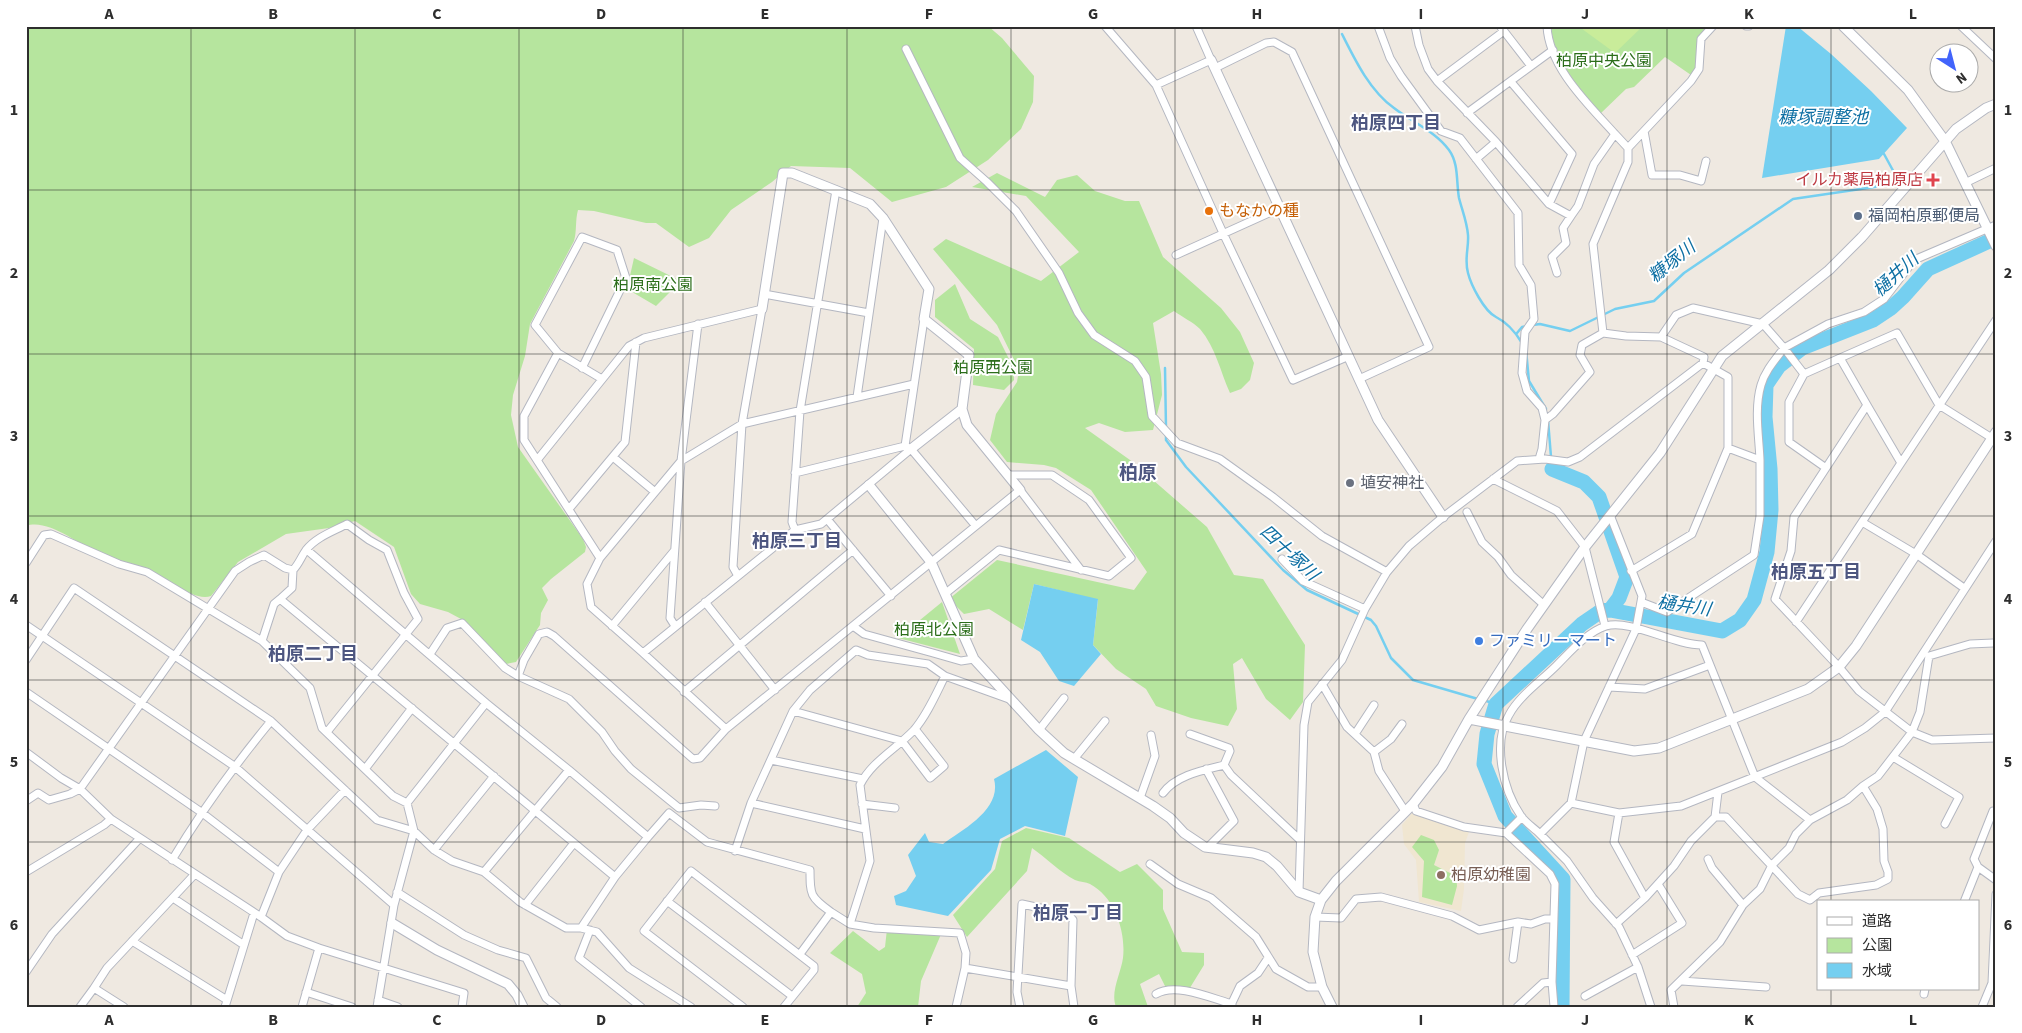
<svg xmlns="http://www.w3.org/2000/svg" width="2022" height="1033" font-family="'Source Sans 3','Noto Sans JP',sans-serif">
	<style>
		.education { fill: #f0e6d1 }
		.green { fill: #b6e59e }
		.pitch { fill: #c9ec9a }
		.water { fill: #75cff0 }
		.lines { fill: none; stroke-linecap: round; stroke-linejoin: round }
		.stream { stroke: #75cff0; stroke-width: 2.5 }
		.river { stroke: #75cff0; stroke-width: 15 }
		.minor-casing { stroke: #b4b7c1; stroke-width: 9 }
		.tertiary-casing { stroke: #b4b7c1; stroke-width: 11 }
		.minor { stroke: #fff; stroke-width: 7 }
		.tertiary { stroke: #fff; stroke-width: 9 }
		.grid { fill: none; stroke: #2e2e2e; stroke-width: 1; stroke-opacity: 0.55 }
		.health-dot { fill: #e0444e; stroke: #fff; stroke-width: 2 }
		.food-dot { fill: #e8710a; stroke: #fff; stroke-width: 2 }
		.service-dot { fill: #5c6f8a; stroke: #fff; stroke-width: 2 }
		.worship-dot { fill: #6b7280; stroke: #fff; stroke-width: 2 }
		.shop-dot { fill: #3f7fe0; stroke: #fff; stroke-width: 2 }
		.education-dot { fill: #8d6e63; stroke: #fff; stroke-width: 2 }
		.labels { text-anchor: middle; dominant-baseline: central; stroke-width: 4; stroke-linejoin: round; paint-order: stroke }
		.park-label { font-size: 16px; fill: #2c6e1b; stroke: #fff }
		.health-label { font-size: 16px; fill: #be3a42; stroke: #fff; text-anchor: end }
		.food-label { font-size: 16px; fill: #c56008; stroke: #fff; text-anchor: start }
		.service-label { font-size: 16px; fill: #4e5e75; stroke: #fff; text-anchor: start }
		.worship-label { font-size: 16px; fill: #5b616d; stroke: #fff; text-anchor: start }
		.shop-label { font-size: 16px; fill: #366cbe; stroke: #fff; text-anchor: start }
		.education-label { font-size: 16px; fill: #785e54; stroke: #fff; text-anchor: start }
		.water-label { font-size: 18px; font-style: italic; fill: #0d6fa3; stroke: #fff }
		.neighbourhood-label { font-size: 18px; font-weight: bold; fill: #4d5680; stroke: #fff }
		.quarter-label { font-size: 19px; font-weight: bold; fill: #4d5680; stroke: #fff }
		.neatline { fill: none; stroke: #2e2e2e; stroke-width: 2 }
		.grid-label { font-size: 16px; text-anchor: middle; font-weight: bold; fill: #2e2e2e }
	</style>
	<rect width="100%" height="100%" fill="#efe9e1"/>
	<path class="education" d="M1413 812 1469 832 1465 843 1464 889 1461 911 1419 902 1416 860 1404 844 1402 825Z"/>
	<path class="green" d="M26 26H988L1002 38 1034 76 1033 102 1021 129 988 160 946 187 892 202 850 168 791 166 772 182 731 210 709 238 689 247 656 223H646L594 211 578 210C575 221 577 231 574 241L530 324 525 356 513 395 511 415 518 447 583 539 586 547 585 552 551 579 542 588 548 600 541 613 540 625 516 662 506 664 461 619 448 612 420 604 411 594 394 547 355 521 329 528 286 534 238 562 211 596C193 602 166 577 148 570 140 566 131 566 122 563 114 560 105 556 97 553 79 544 47 518 26 526Z
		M1551 26H1708L1697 39V68L1691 75 1665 57 1634 87 1626 89 1600 114C1580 88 1553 60 1551 26Z
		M997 173 1045 197 1057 180 1077 175 1095 191 1125 201H1139L1163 257 1221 308 1240 332 1254 363 1250 380 1241 389 1230 393C1220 371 1216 348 1200 329 1193 322 1182 317 1174 311L1153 323 1161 374 1162 395 1153 430 1125 432 1099 423 1085 428 1130 460 1207 527 1234 575 1263 579 1305 645 1303 702 1290 720 1266 699 1242 658 1233 664 1237 709 1228 726 1191 718 1156 706 1146 689 1116 669 1093 645 1098 600 1034 584 1023 630 989 609 964 614 949 599 997 560 1134 590 1147 572 1091 490 1056 468 1044 465 1007 462 990 440 996 414 1017 382 1019 370 997 325 933 249 946 239 1041 281 1079 252 1026 196 972 187Z
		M634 258 681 281 656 306 627 289Z
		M955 284 970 319 998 337 1013 367 1014 380 1004 390 973 385 974 349 935 317V300Z
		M942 602 960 654 898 638Z
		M1026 828 1069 838 1120 872 1137 864 1163 890V909L1182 952 1204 953V965L1188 991 1166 988 1159 974 1140 984 1148 1007H1116C1110 992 1121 973 1123 958 1126 932 1115 897 1090 884 1086 882 1080 882 1075 880 1061 873 1045 857 1032 848L1027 871 967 937 953 915 995 869 1002 841Z
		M1421 835 1434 840 1439 850 1434 865 1456 876 1457 886 1452 905 1422 897 1424 861 1412 847Z
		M887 929 942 932 921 981 918 1007H857L866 993 862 974 830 953 853 931 879 951 885 947Z"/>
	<path class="pitch" d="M1578 26H1643L1615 53Z"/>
	<path class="water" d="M1786 26H1797L1831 54 1871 91 1907 128 1879 159 1762 178Z
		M1034 584 1098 599 1093 645 1101 654 1074 686 1059 681 1040 652 1021 640Z
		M1046 750 1078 777 1065 836 1025 826 1000 839 991 870 948 916 896 905 894 896 906 891 916 876 908 855 925 833 929 842 943 844C964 829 1002 809 994 779Z"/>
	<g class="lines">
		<path class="stream" d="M1342 34C1355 60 1370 91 1394 108 1412 122 1435 131 1449 150 1459 164 1456 181 1459 198 1462 210 1467 222 1468 235 1469 248 1464 259 1468 273 1471 285 1484 311 1496 317 1506 322 1516 333 1522 343
			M1533 325 1540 324 1570 331 1615 309 1654 301 1684 273 1793 199 1888 185 1896 176 1884 154
			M1517 333 1522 327 1527 326
			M1526 350 1529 381 1546 409
			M1165 368 1166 429
			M1548 420 1552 469
			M1166 434V440L1186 467 1283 570 1307 590 1371 620 1376 626 1391 658 1413 680 1478 699
			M1483 700 1496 704"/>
		<path class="river" d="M1552 469 1584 482 1599 497 1627 577 1619 598 1610 610
			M1562 1007 1563 879 1505 816 1484 764 1487 734 1496 704 1582 624 1601 611 1610 610 1722 631 1740 620 1754 600 1767 552 1771 510 1770 469 1765 417 1766 385 1779 366 1802 348 1873 320 1891 308 1903 297 1928 269 1996 238"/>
		<g class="minor-casing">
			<path id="minor" d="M1105 26 1156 85 1211 60 1196 26
				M1378 26 1390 58 1401 76 1441 131 1460 138 1518 213 1519 265 1531 285 1534 319 1525 332 1522 373 1527 391 1542 408 1545 420 1542 449 1539 459
				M1415 26 1419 45 1428 69 1437 81 1496 142 1549 204 1571 216 1578 206 1594 164 1615 134C1589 105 1549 68 1547 26
				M1500 26 1531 66
				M1746 26H1749
				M1961 26 1996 59
				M906 49 960 158 987 182 1016 211 1059 273 1078 313 1094 335 1135 361 1146 377 1152 416 1177 443 1220 459 1273 497 1322 536 1387 572
				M1215 68 1266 43 1274 42 1292 52 1429 347 1359 379
				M1437 81 1504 31
				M1511 82 1572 154 1549 204
				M1156 85 1223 233 1293 380 1349 356
				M1467 113 1553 50
				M1644 131 1691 81 1699 69 1701 39 1713 26
				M1628 148 1644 131 1652 175H1680L1701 181 1706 161
				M1476 159 1496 142
				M1965 183 1996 168
				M1176 255 1280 208
				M1557 273 1552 257 1566 243 1563 228 1571 216
				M764 294 869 313
				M924 319 905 446 911 449 975 525
				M1603 333 1626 336 1661 337 1704 357 1703 363
				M1661 337 1676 315 1693 308 1763 324 1784 348 1828 324 1864 312 1884 299 1914 260 1996 225
				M558 353 524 416V440L600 558 587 584 591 607 643 653
				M1840 358 1897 333 1939 405 1995 440
				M582 368 626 278 617 250 582 237 535 325 558 353 602 379
				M857 397 883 218
				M1545 420 1553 414 1590 372 1580 355 1582 345 1603 333 1593 244 1628 162V148L1615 134
				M613 457 655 492
				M538 459 629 346 644 338 762 309 742 424 733 567 738 576
				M1760 460C1759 436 1754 409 1761 385 1765 371 1775 360 1784 348L1804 374
				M1901 463 1996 320
				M1826 468 1789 442V402L1804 374 1840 358 1867 405 1794 517 1791 551 1775 599 1839 667 1859 691 1912 732 1932 740 1996 738
				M795 473 905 446
				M1493 479 1557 511 1585 547 1605 626
				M569 509 625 442 636 342
				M1467 512 1482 542 1498 557 1511 575 1544 605
				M1610 515 1642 596 1636 629 1584 741 1571 803 1540 834 1567 861 1593 898 1619 927 1638 967 1651 1007
				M827 519 891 596
				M1862 522 1916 554 1964 588
				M795 530 792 522 800 411 836 190
				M307 550 486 703
				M600 558 681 461 742 424 914 384
				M1282 559 1303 581 1365 609
				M26 563 44 535 51 534 119 564 147 572 262 641 310 688 322 728 393 796 407 803 486 703 569 770 648 837 669 813 707 842 810 870C810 895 810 897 831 912
				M946 593 999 550 1109 576 1131 558 1089 500 1052 475H1008
				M280 599 292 588 293 570C299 564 301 557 306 550 316 537 334 531 347 524L369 540 387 550 404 593 418 619 327 732
				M705 602 775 690
				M1641 602 1667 612 1754 555 1760 516V460L1728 448
				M1796 622 1901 463 1867 405
				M26 625 234 766 394 905 377 1007
				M612 626 674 551
				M675 626 670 618 681 461 698 324
				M853 626 864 634 933 653 961 661 974 659
				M262 641 274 604 280 599 615 877
				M430 654 447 628 462 623 505 668 518 676 569 699 602 732 615 751 631 769 679 808 701 805 715 806
				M26 660 74 588 271 721 377 820 414 831 434 850 452 861 484 872 520 902 566 928H581L597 932 629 968 691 1007
				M518 676 524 660 539 634 547 632 554 636 693 759 700 758 726 729 1020 490 1081 570
				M1322 684 1347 727 1374 752 1379 771 1405 811
				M1609 687 1645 689 1710 665
				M26 692 201 812 279 872 261 917 287 936 319 948 302 1007
				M684 692 853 550
				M793 711 902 741 930 778 944 766 915 729
				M726 729 643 653 795 530 821 524 911 449
				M1039 730 1064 698
				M1190 734 1229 748 1230 751 1224 765
				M1355 734 1374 705
				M26 752 61 778 80 789 111 819 104 825 26 872
				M1374 752 1391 739 1402 724
				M1893 757 1959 797 1945 824
				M1074 759 1105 721
				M771 760 863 779
				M365 769 412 708
				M1206 769 1234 821 1208 847
				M1163 793C1176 775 1204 770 1224 765L1231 775 1300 840
				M1140 798 1155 756 1151 735
				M26 801 38 793 49 800 70 794 80 789 235 571 249 562 264 555 285 568 293 570
				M751 803 865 829
				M1571 803 1619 813 1681 806 1842 742 1865 728 1885 712 1996 541
				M862 804 895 808
				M1413 804 1416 811 1464 827 1506 833 1550 874 1555 884 1552 982 1554 1007
				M1619 813 1614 842 1645 898
				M1715 817H1726L1798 894 1810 900 1819 893 1876 885 1888 879V872L1884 861 1883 829 1877 809 1863 786
				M111 819 261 917
				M1506 833 1522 817
				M1540 834C1534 828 1526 823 1521 816 1503 790 1492 743 1509 715 1519 696 1541 681 1556 666 1570 652 1587 632 1606 626 1631 619 1673 645 1702 645L1755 777 1810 820
				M434 850 494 776
				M735 851 751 803 793 711 810 690 856 650 868 655 928 664 945 676 1009 699
				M1708 859 1712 868 1743 905
				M172 860C202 810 234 766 271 721
				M1150 864 1178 884 1211 898 1256 937 1276 969 1308 987H1322
				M1978 867 1974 859 1993 811 1996 813
				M279 872 307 830 345 790
				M484 872 569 770
				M397 892 464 935 498 950 526 958 546 998 557 1007
				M1299 892 1304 725 1308 702 1342 660 1365 609 1387 572 1409 546 1443 517 1517 461 1545 459 1568 462 1580 457 1703 363 1728 377V448L1692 534 1631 571
				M173 898 244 945
				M667 901 792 996
				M1964 902 1978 867 1996 880
				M394 905 414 831 407 803
				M525 905 574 843
				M1315 917 1341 918 1356 899 1381 897 1452 916 1479 930 1518 922 1531 924 1545 919H1554
				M850 924 870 861 860 785C871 762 896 749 914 730 927 715 936 694 945 676
				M1616 924 1645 898 1674 866 1691 841 1715 817 1718 792
				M581 928 615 877 648 837
				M590 930 579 958 641 1007
				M132 941 227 1000
				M319 948 464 993 462 1007
				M800 954 831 912 850 924 874 928 960 933 966 953 965 968 956 1007
				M1632 955 1682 923 1658 884
				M1513 959 1518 922
				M965 968 1071 986
				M26 972 52 934 140 838
				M1682 981 1766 987
				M94 988 107 968 194 875
				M306 992 352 1007
				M1156 994C1175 982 1211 998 1232 1004
				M1924 994 1925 989
				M1585 996 1638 967
				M378 1000 398 1007
				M80 1007 94 988 124 1007
				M225 1007 254 913
				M743 1007 644 931 691 871 814 966V970L784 1007
				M1020 1007 1017 992 1022 904 1068 914 1073 920 1071 986 1074 1007
				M1230 1007 1240 986 1258 973 1268 958
				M1517 1007 1543 983 1552 982
				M1674 1007 1671 990 1720 942 1743 905 1760 889 1772 865 1789 848 1796 834 1810 820 1847 800 1863 786 1878 776 1912 732 1920 712 1929 656 1970 644 1993 643
				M1982 1007 1992 983 1996 894"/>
		</g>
		<g class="tertiary-casing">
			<path id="tertiary" d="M1843 26 1908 90 1945 141 1996 246
				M1211 60 1378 420 1443 517
				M762 309 783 173H792L870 204 883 218 929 289 924 319 969 355 962 409 967 425 1020 490
				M911 449 962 409
				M869 485 931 562 974 659 1039 730 1064 753 1153 806 1170 818 1184 833 1205 847 1253 853 1266 857 1277 866 1299 892 1321 900
				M1469 719 1634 751 1659 748 1808 689 1839 667 1856 646 1996 432
				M392 923 437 950 508 984 517 995 523 1007
				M1332 1007 1322 987 1313 952 1315 917 1321 900 1336 881 1413 804 1442 767 1469 719 1527 629 1585 547 1660 453 1722 356 1829 270 1862 237 1956 129 1986 108 1996 104"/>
		</g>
		<use href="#minor" class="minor"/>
		<use href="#tertiary" class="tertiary"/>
	</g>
	<path class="grid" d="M191 26V1007M355 26V1007M519 26V1007M683 26V1007M847 26V1007M1011 26V1007M1175 26V1007M1339 26V1007M1503 26V1007M1667 26V1007M1831 26V902M26 190H1996M26 354H1996M26 516H1996M26 680H1996M26 842H1996M1831 989V1007"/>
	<path class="health-dot" d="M1930.5 172.5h5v5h5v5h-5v5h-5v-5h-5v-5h5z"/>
	<circle class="food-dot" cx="1209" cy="211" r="5"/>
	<circle class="service-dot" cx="1858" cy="216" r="5"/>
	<circle class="worship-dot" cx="1350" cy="483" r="5"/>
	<circle class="shop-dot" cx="1479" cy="641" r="5"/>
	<circle class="education-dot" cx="1441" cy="875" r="5"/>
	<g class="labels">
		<g class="park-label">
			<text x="1604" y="61">柏原中央公園</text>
			<text x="653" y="285">柏原南公園</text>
			<text x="993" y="368">柏原西公園</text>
			<text x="934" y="630">柏原北公園</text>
		</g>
		<g class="health-label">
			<text x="1923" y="180">イルカ薬局柏原店</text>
		</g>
		<g class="food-label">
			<text x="1219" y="211">もなかの種</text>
		</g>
		<g class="service-label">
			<text x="1868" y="216">福岡柏原郵便局</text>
		</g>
		<g class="worship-label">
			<text x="1360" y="483">埴安神社</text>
		</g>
		<g class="shop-label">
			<text x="1489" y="641">ファミリーマート</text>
		</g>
		<g class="education-label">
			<text x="1451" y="875">柏原幼稚園</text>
		</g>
		<g class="water-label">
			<text x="1823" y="117">糠塚調整池</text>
			<text transform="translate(1672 262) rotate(-39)">糠塚川</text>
			<text transform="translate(1896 275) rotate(-42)">樋井川</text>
			<text transform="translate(1289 553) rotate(43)">四十塚川</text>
			<text transform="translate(1684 606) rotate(9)">樋井川</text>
		</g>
		<g class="neighbourhood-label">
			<text x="1396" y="123">柏原四丁目</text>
			<text x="797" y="541">柏原三丁目</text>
			<text x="1816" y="572">柏原五丁目</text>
			<text x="313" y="654">柏原二丁目</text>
			<text x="1078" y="913">柏原一丁目</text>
		</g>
		<g class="quarter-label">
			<text x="1138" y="473">柏原</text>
		</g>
	</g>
	<rect width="2022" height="1033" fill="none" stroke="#ffffff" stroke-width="55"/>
	<rect x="1817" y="900" width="162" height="90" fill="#ffffff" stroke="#ababab"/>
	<rect x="1827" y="917" width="25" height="8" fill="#ffffff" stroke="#ababab"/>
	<text x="1862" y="926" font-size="15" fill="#2e2e2e">道路</text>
	<rect x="1827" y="938" width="25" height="15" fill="#b6e59e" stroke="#ababab"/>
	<text x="1862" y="950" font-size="15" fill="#2e2e2e">公園</text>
	<rect x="1827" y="963" width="25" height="15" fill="#75cff0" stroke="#ababab"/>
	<text x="1862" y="976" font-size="15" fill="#2e2e2e">水域</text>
	<g transform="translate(1954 68) rotate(144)"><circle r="24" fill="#ffffff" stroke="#ababab"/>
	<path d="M0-4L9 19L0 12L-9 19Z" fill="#4264fb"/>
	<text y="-8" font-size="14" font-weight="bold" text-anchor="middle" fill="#2e2e2e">N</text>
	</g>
	<rect x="28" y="28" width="1966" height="978" class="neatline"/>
	<g class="grid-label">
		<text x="109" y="19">A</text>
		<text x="273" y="19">B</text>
		<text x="437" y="19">C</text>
		<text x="601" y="19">D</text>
		<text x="765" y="19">E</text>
		<text x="929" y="19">F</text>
		<text x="1093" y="19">G</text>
		<text x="1257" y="19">H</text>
		<text x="1421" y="19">I</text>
		<text x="1585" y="19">J</text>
		<text x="1749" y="19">K</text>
		<text x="1913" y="19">L</text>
		<text x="14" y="115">1</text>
		<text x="2008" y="115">1</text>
		<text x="14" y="278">2</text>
		<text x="2008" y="278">2</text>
		<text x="14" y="441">3</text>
		<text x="2008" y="441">3</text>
		<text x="14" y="604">4</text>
		<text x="2008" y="604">4</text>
		<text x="14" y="767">5</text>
		<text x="2008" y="767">5</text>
		<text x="14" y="930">6</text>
		<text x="2008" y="930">6</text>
		<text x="109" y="1025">A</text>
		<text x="273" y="1025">B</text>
		<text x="437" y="1025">C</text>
		<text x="601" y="1025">D</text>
		<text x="765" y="1025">E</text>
		<text x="929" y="1025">F</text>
		<text x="1093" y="1025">G</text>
		<text x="1257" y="1025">H</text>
		<text x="1421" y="1025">I</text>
		<text x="1585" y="1025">J</text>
		<text x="1749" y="1025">K</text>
		<text x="1913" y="1025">L</text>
	</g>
</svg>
